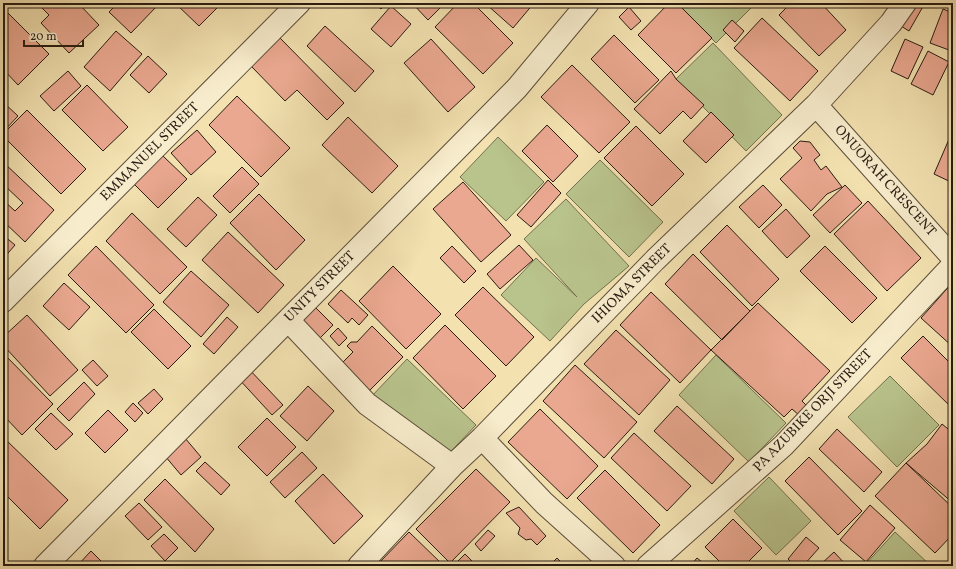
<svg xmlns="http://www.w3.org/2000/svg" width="956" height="569" font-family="Vollkorn,serif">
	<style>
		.green { fill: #b9c38c; stroke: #717050 }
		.building { fill: #eaa890; stroke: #291c13 }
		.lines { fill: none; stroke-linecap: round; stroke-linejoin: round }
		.minor-casing { stroke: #5c4d3a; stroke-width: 24 }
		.minor { stroke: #f7eccc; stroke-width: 22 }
		.labels { text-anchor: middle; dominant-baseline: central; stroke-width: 4; stroke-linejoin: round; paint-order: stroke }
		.street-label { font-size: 14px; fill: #291c13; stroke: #f7eccc }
	</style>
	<rect width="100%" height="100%" fill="#f3e1b0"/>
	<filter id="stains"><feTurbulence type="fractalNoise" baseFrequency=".005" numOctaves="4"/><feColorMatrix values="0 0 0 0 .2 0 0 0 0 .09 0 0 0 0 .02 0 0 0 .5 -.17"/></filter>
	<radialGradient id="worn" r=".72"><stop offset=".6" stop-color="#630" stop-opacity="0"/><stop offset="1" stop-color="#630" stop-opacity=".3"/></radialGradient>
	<path class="green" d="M677 3H756L716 43Z
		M713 43 782 115 746 151 676 79Z
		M498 137 544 182 506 221 460 177Z
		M600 160 663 222 629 257 566 194Z
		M566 199 629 266 584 304 550 341 501 295 536 258 577 297 524 239Z
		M716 355 786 423 749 462 679 395Z
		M407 359 476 425 438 465 370 398Z
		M890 376 939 425 897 467 848 417Z
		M769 477 811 521 776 555 734 511Z
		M895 532 931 566H864Z"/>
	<path class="building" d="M39 3H63L66 6 69 3H78L99 25 69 53 41 23 49 15 38 4Z
		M118 3H156L158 5 131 33 109 12Z
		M175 3H222L199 26Z
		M374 3H387L381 9Z
		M412 3H445L428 20Z
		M458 3H473L513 43 483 74 435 27Z
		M487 3H534L513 28 486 4Z
		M669 3H677L712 38 676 73 638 35Z
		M791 3H821L846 30 819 56 779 15Z
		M913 3H925L909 31 901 26Z
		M391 6 411 24 391 47 371 29Z
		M629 7 641 21 631 30 619 17Z
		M943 9 953 13V40L949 50 930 43Z
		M7 12 49 54 18 85 3 69V16Z
		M762 18 818 71 790 101 734 48Z
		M732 20 744 31 735 42 723 30Z
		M325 26 374 71 355 92 307 46Z
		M116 31 142 54 110 91 84 67Z
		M614 35 659 80 635 103 591 59Z
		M279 37 344 103 327 120 297 90 285 101 251 66Z
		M431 39 475 87 448 112 404 63Z
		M905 39 923 47 908 79 891 71Z
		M928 51 949 62 933 95 911 84Z
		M148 56 167 74 149 93 130 75Z
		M572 65 630 122 599 153 541 97Z
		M68 71 81 86 54 111 40 96Z
		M671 71 676 79 704 105 691 119 683 111 660 134 634 109Z
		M87 85 128 127 103 151 62 110Z
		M237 96 290 148 261 177 209 125Z
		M4 103 18 116 3 132V104Z
		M27 110 86 169 61 194 3 136V134Z
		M711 112 734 135 706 163 683 141Z
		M348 117 398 166 372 193 322 145Z
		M547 125 578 156 553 182 522 151Z
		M636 126 684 174 652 206 604 158Z
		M197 130 216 152 191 175 171 153Z
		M953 130V183L934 174Z
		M800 141 810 142 820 155 814 160 821 170 826 166 842 187 827 194 811 211 780 179 802 158 793 148Z
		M163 156 187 179 158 208 134 184Z
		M3 162 54 210 25 242 3 221V200L15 211 23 203 3 184Z
		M242 167 259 184 230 213 213 196Z
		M548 180 561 193 531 227 517 215Z
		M463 182 511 235 481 262 433 209Z
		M763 185 782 205 759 228 739 207Z
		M845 185 862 203 830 233 813 215Z
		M259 194 305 240 276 270 230 223Z
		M198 197 217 215 186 247 167 229Z
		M868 201 921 258 887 291 834 234Z
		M786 209 810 236 787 258 762 231Z
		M132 213 187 267 160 294 106 241Z
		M727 225 779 279 752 306 700 252Z
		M228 232 284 285 258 313 202 260Z
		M3 235 15 245 3 259Z
		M519 245 533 260 500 289 487 274Z
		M96 246 154 305 126 333 68 275Z
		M452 246 476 271 464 283 440 258Z
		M825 246 877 298 852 323 800 271Z
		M693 254 750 311 722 340 665 284Z
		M393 266 441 314 406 349 359 301Z
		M191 271 229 305 201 337 163 302Z
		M953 282V347L921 318Z
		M64 283 90 307 69 330 43 306Z
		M483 287 534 337 506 366 455 315Z
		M341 290 368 315 359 325 352 318 348 323 328 304Z
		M651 292 711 350 680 383 620 325Z
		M311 303 333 325 320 338 298 316Z
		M758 303 830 371 802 401 808 407 800 416 792 409 784 417 711 350Z
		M154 309 191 346 168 369 131 332Z
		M27 315 78 370 50 396 3 345V337Z
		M227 317 238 327 214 354 203 344Z
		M445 325 496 376 463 409 413 358Z
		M372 326 403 357 369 391 341 364 353 352 347 346 351 342H357Z
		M338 328 347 338 339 346 330 336Z
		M616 330 670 380 639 415 584 364Z
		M923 336 953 366V409L901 358Z
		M3 353 53 404 22 435 3 415Z
		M93 360 108 376 97 386 82 370Z
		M575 365 637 422 604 458 543 401Z
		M247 367 283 405 272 415 237 377Z
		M84 382 95 394 69 421 57 409Z
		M308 386 334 411 307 441 280 416Z
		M154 389 163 399 148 414 138 403Z
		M133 403 143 413 135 422 125 412Z
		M677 406 734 459 712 484 654 431Z
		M540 409 598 466 567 499 508 442Z
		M108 410 128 430 105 453 85 433Z
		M51 413 73 434 56 450 35 429Z
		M267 418 296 447 267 476 238 447Z
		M942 424 953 433V503L906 463 927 444Z
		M837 429 882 472 864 492 819 449Z
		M634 433 691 486 667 511 611 458Z
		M4 438 68 500 40 529 3 492V440Z
		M185 438 201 457 181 475 165 456Z
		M302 452 317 468 285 498 270 482Z
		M809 457 862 511 838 535 785 481Z
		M205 462 230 485 221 495 196 471Z
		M906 463 953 508V534L935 553 875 496Z
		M476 469 510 502 450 563 416 529Z
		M605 470 660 525 633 553 577 498Z
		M323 474 363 516 334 544 295 501Z
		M165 479 214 529 195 552 144 500Z
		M139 503 162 527 148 540 125 516Z
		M870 505 895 528 866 562 840 540Z
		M519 507 546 536 537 545 531 539 526 540 518 534 520 528 506 513Z
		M733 519 762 548 744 566H724L705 547Z
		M488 530 495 536 481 551 475 544Z
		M409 532 442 564 440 566H376Z
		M164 534 178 548 165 561 151 546Z
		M806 537 819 548 803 566H795L788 559Z
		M91 551 106 566H77Z
		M834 552 847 566H819Z
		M465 554 477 566H453Z
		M557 558 565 566H549Z
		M697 558 707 566H690Z"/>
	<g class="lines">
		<g class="minor-casing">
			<path id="minor" d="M816 105 953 258
				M3 301 299 3
				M288 320 367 404 452 466
				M482 438 544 503 614 566
				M45 566 517 88 588 3
				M359 566 452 466 482 438 655 260 816 105 891 23 905 3
				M648 566 784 445 953 265"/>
		</g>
		<use href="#minor" class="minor"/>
	</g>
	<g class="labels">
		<g class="street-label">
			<text transform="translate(150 152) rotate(-45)">EMMANUEL STREET</text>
			<text transform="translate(885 181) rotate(48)">ONUORAH CRESCENT</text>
			<text transform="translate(632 284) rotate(-45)">IHIOMA STREET</text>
			<text transform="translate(320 287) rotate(-45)">UNITY STREET</text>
			<text transform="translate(813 411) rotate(-46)">PA AZUBIKE ORJI STREET</text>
		</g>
	</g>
	<rect width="956" height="569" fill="none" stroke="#f3e1b0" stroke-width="16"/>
	<rect x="4" y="4" width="948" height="561" fill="none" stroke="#291c13" stroke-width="2"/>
	<rect x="8" y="8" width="940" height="553" fill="none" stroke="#291c13"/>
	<path d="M24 40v6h59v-6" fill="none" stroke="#291c13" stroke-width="2"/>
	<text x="30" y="40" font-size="12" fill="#291c13" stroke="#f7eccc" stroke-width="3" paint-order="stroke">20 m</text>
	<rect width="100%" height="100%" filter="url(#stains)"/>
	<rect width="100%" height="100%" fill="url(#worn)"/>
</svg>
